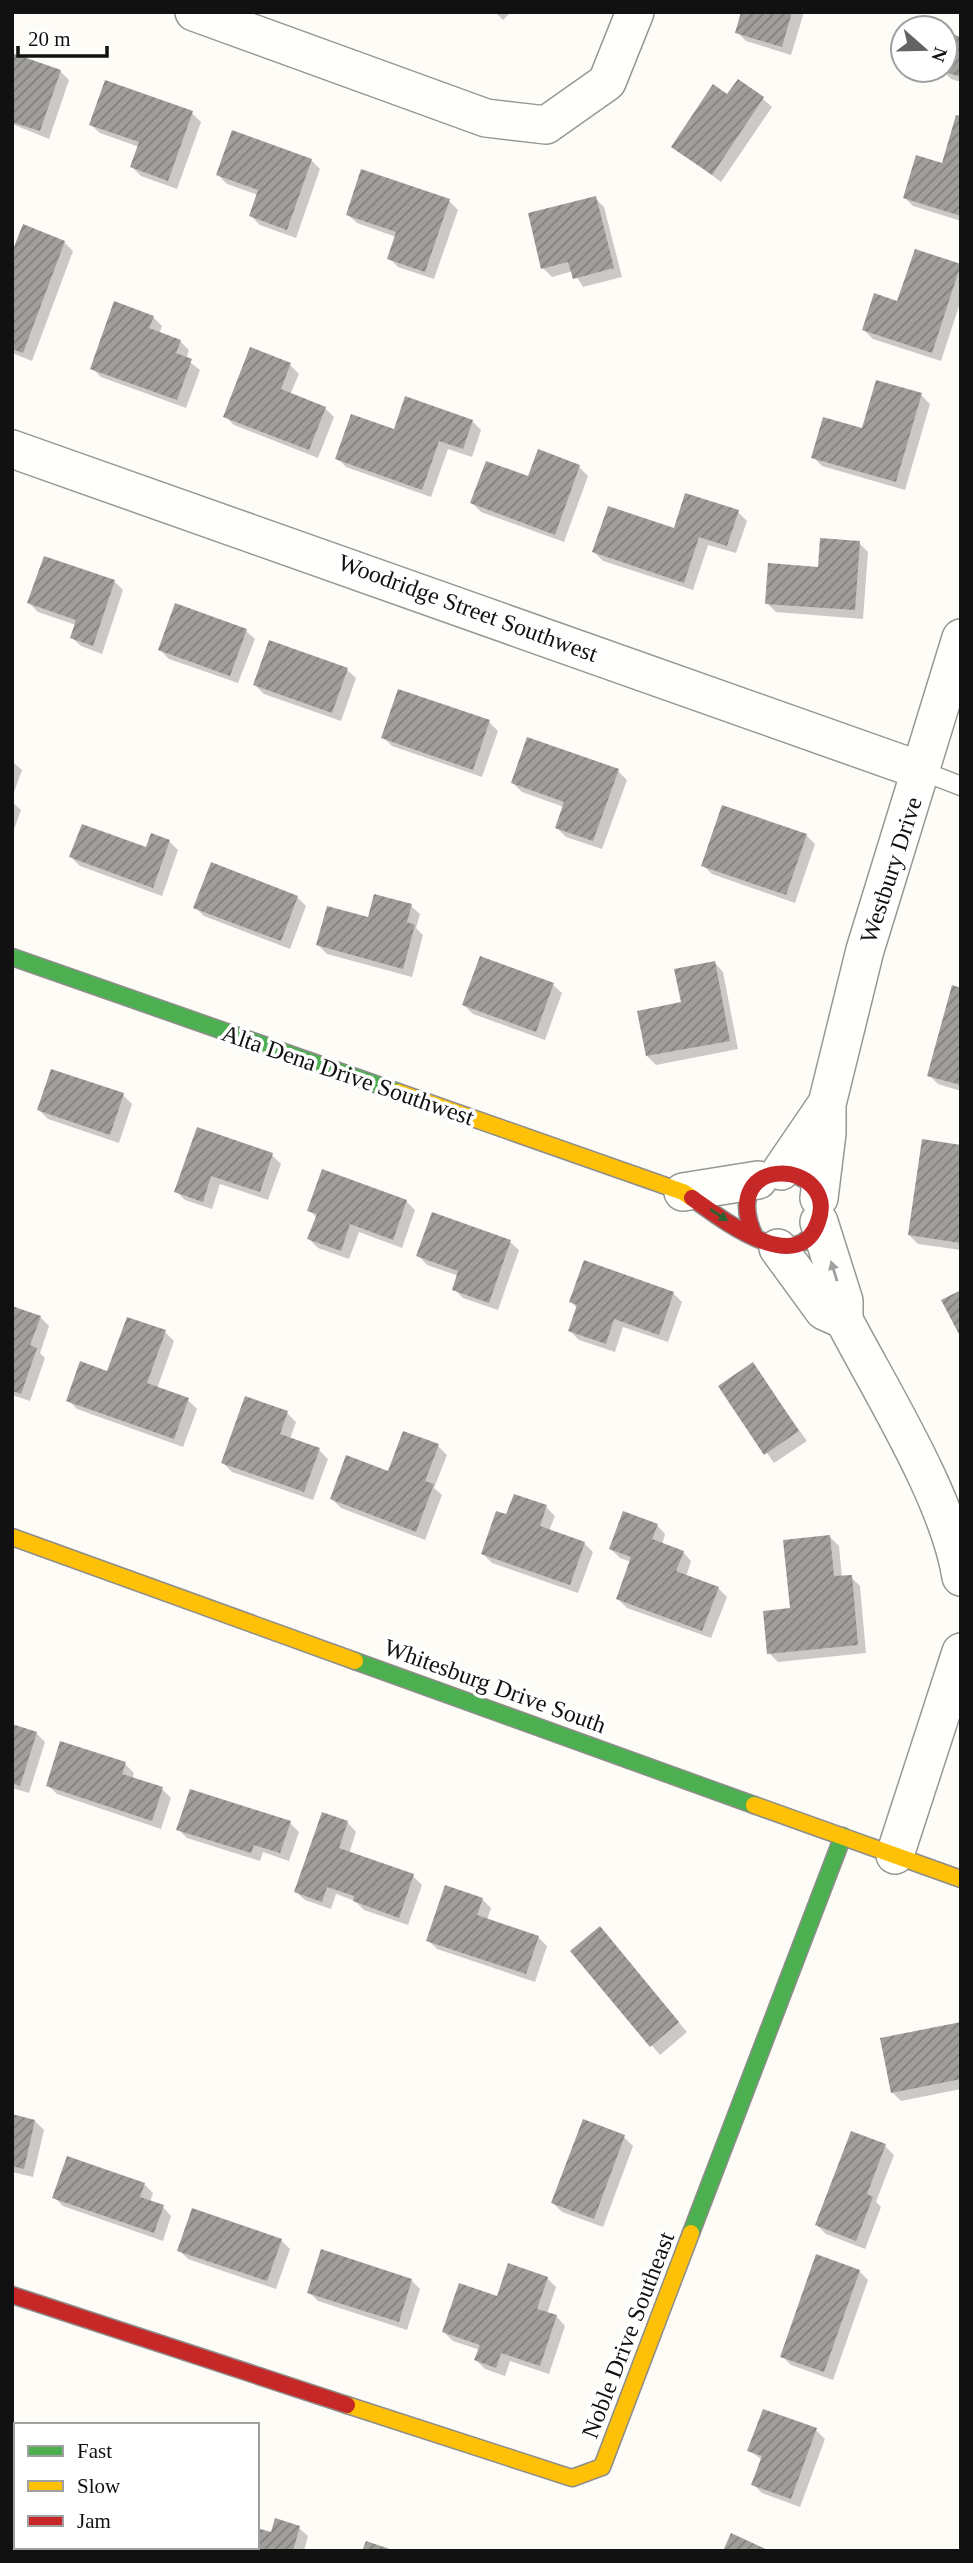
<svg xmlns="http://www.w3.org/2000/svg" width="973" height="2563" font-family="Georgia,serif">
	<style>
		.shadow { fill: #0003 }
		.building { fill: url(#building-hatch) }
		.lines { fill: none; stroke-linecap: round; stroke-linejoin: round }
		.lane-casing { stroke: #979795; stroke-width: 21 }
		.street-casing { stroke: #979795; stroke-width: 40 }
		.fast-casing { stroke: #8e8d8b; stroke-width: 19 }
		.slow-casing { stroke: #8e8d8b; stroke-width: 19 }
		.jam-casing { stroke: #8e8d8b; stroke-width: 19 }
		.lane { stroke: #fffffe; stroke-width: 18 }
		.street { stroke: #fffffe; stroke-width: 37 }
		.fast { stroke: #4caf50; stroke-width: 16 }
		.slow { stroke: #ffc107; stroke-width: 16 }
		.jam { stroke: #c62828; stroke-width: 16 }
		.oneway { fill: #2e6030 }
		.oneway2 { fill: #a0a09f }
		.labels { text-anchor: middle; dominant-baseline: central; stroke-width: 7; stroke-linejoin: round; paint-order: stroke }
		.street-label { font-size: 24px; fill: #111; stroke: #fff }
	</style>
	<defs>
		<pattern id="building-hatch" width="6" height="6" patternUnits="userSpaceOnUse" patternTransform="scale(1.75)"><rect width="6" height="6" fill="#a19f9c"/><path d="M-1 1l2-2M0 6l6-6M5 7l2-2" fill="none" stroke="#82807e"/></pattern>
	</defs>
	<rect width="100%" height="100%" fill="#fdfcf7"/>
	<path class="shadow" d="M495 12H511L503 20Z
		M743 12H804L791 55 746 41 737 32Z
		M961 39V82L951 79 942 70Z
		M12 55 60 71 69 80 49 139 12 124Z
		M728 97 763 99 772 107 721 182 673 146Z
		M192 113 201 122 177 189 141 176 132 167 139 147 100 133 91 125Z
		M961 118V221L913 206 905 198 943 165Z
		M311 160 320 169 296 238 260 225 251 216 258 195 227 184 218 175Z
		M595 198 604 207 622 277 583 287 573 271 552 277 543 268Z
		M449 201 458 210 434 279 398 267 389 258 396 237 357 223 348 215Z
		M64 242 73 251 32 361 12 353V257Z
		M960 266 961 300 941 361 873 339 864 330 898 303Z
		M153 317 162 326 159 334 180 341 189 350 186 359 200 370 186 408 101 377 92 368Z
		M290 365 299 374 290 395 325 408 334 417 318 458 234 425 225 416Z
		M921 395 930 404 905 490 822 466 813 457Z
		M472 421 481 430 472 457 448 449 431 497 346 467 337 458 395 431Z
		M539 452 579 467 588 476 564 542 481 512 472 503 529 478Z
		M738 512 747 521 736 553 708 545 693 590 603 561 594 552Z
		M859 543 868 552 863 619 776 612 767 603Z
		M114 581 123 590 102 654 81 646 72 638 76 625 38 612 29 603Z
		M246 631 255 639 238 683 169 659 160 650Z
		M347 670 356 678 341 721 264 694 255 685Z
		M489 722 498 731 482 777 392 746 383 737Z
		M12 761 22 770 12 798Z
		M618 771 627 780 602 849 566 837 557 828 564 807 522 792 513 783Z
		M12 802 21 810 12 835Z
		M806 835 815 844 795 903 712 874 703 865Z
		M169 841 178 850 162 896 80 866 71 857 147 849Z
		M297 897 306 906 290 949 204 916 195 907Z
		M411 906 420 914 416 928 423 935 412 977 327 954 318 945Z
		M715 963 723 972 738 1049 656 1065 647 1056Z
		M553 985 562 993 545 1040 473 1014 464 1005Z
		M961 989V1091L938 1084 929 1075Z
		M123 1095 132 1104 119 1143 48 1119 39 1110Z
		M198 1130 272 1155 281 1164 268 1200 220 1184 212 1209 185 1200 176 1191Z
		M961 1146V1250L918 1244 909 1235Z
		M406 1201 415 1210 402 1248 359 1232 349 1259 318 1248 309 1239 317 1218 309 1210Z
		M510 1242 519 1250 498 1310 463 1298 454 1289 459 1276 427 1265 419 1256Z
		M673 1293 682 1302 668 1342 623 1327 615 1352 579 1340 570 1331 578 1309 571 1302Z
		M12 1308 40 1317 49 1326 40 1353 45 1358 30 1401 12 1395Z
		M165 1332 174 1341 157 1389 188 1400 197 1409 183 1447 77 1409 68 1400Z
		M753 1365 807 1441 774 1463 720 1387Z
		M287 1413 296 1422 290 1439 319 1450 328 1459 313 1500 232 1472 223 1463Z
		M438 1446 447 1455 434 1488 442 1495 425 1540 341 1508 332 1499 389 1473Z
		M546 1507 555 1516 549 1531 584 1543 593 1552 578 1593 492 1563 483 1554 508 1517Z
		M657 1525 665 1534 662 1545 683 1552 691 1561 686 1577 718 1588 727 1597 711 1638 627 1608 618 1599 631 1562 620 1558 611 1549Z
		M830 1537 839 1546 842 1578 851 1577 860 1586 866 1653 778 1662 769 1653Z
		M12 1726 36 1733 45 1742 29 1793 12 1788Z
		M125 1764 134 1773 132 1779 162 1789 171 1798 161 1829 57 1794 48 1785Z
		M323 1814 348 1823 356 1832 349 1854 413 1876 422 1885 408 1925 364 1910 355 1901 336 1894 331 1909 305 1900 296 1892Z
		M290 1823 299 1832 289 1861 263 1852 260 1861 187 1838 178 1829Z
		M482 1899 491 1908 487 1920 538 1937 547 1946 535 1982 437 1949 428 1940Z
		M608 1938 687 2032 660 2055 573 1951Z
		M961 2024V2089L901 2101 892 2092Z
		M12 2116 35 2121 44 2130 33 2177 12 2172Z
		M624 2137 633 2146 603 2227 562 2212 553 2203Z
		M885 2146 894 2155 876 2202 881 2207 865 2249 826 2234 817 2225Z
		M144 2184 153 2193 150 2202 163 2207 171 2216 163 2241 63 2206 54 2197Z
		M281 2240 290 2249 276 2289 188 2259 179 2250Z
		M859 2271 868 2280 833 2380 791 2365 782 2356Z
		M547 2278 556 2287 547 2314 557 2317 565 2326 549 2374 510 2361 505 2376 485 2369 476 2360 480 2350 453 2341 444 2332 498 2298Z
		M411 2280 420 2289 407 2330 318 2301 309 2292Z
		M816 2430 825 2439 800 2507 762 2493 753 2484 762 2460 749 2450Z
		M12 2435 16 2438 12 2453Z
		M299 2528 308 2536 304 2551H194L257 2547Z"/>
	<path class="building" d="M741 12H792L782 47 735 33Z
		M952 34 961 37V77L945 72V55Z
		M12 53 61 70 40 131 12 122Z
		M738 79 764 97 712 175 671 147 713 84 727 94Z
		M105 80 193 111 168 181 130 167 139 142 89 125Z
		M956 115 961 116V216L903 198 916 155 942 163Z
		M232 130 312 159 287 230 249 216 258 190 216 175Z
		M361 169 450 199 425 272 387 259 396 232 346 215Z
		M596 196 614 268 573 279 568 262 541 269 528 213Z
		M23 224 65 241 23 353 12 349V252Z
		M915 249 961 264 932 353 862 330 874 293 897 301Z
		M114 301 154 316 149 328 181 340 176 353 192 359 177 400 90 369Z
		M250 347 291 363 281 389 326 407 309 450 223 417Z
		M876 380 922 393 896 482 811 458 823 417 862 428Z
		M405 396 473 420 463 449 439 441 422 490 335 459 351 414 394 429Z
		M538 449 580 465 555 535 470 503 486 461 528 476Z
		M685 493 739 510 727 546 699 537 684 583 592 552 608 506 674 528Z
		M820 538 860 541 855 610 765 604 768 563 818 567Z
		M44 556 115 580 93 646 70 638 76 620 27 603Z
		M175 603 247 629 230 676 158 650Z
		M269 640 348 668 332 713 253 685Z
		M398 689 490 720 473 770 381 738Z
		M527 737 619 769 593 841 555 828 564 802 511 783Z
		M722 805 807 834 786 895 701 866Z
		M82 824 146 847 151 833 170 840 153 888 69 857Z
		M211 862 298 896 281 941 193 908Z
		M374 894 412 904 407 922 415 925 403 969 316 945 327 906 368 917Z
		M480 956 554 983 536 1032 462 1005Z
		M715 961 730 1041 646 1056 637 1011 681 1002 674 969Z
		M952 985 961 988V1085L927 1076Z
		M51 1069 124 1093 110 1135 37 1110Z
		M197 1127 273 1153 260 1192 211 1176 203 1202 174 1192Z
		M922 1139 961 1145V1243L908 1235Z
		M322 1169 407 1200 393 1240 350 1224 341 1251 307 1239 317 1214 307 1211Z
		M432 1212 511 1240 489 1303 452 1290 458 1271 416 1256Z
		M584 1260 674 1292 659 1335 614 1319 606 1344 568 1331 577 1305 569 1302Z
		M961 1290V1338L941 1300Z
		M12 1306 41 1316 30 1345 37 1348 21 1394 12 1391Z
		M127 1317 166 1330 147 1383 189 1398 174 1439 66 1401 80 1361 107 1371Z
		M753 1362 799 1431 764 1455 718 1386Z
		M245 1396 288 1411 280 1434 320 1448 304 1492 221 1463Z
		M403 1431 439 1444 425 1481 434 1484 416 1532 330 1499 346 1455 388 1471Z
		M514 1494 547 1505 540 1526 585 1542 570 1585 481 1554 496 1511 506 1514Z
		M623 1511 658 1524 652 1539 684 1551 676 1571 719 1587 702 1631 616 1599 631 1557 609 1549Z
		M830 1535 834 1576 852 1575 858 1645 767 1654 763 1611 790 1608 783 1540Z
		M12 1724 37 1732 20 1786 12 1783Z
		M60 1741 126 1762 122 1774 163 1787 152 1821 46 1786Z
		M190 1789 291 1821 280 1853 254 1845 251 1853 176 1830Z
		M322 1812 348 1821 339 1848 414 1874 399 1918 353 1901 354 1896 327 1887 322 1902 294 1892Z
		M445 1885 483 1898 477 1915 539 1936 526 1974 426 1941Z
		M600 1926 679 2022 650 2047 570 1951Z
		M961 2022V2079L891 2093 880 2038Z
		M12 2114 35 2120 24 2169 12 2166Z
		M583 2119 625 2135 594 2219 551 2203Z
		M851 2131 886 2144 867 2194 873 2197 856 2241 815 2225Z
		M67 2156 145 2183 140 2197 164 2205 154 2233 52 2198Z
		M192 2208 282 2239 267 2281 177 2251Z
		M321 2249 412 2279 399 2322 307 2293Z
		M816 2254 860 2270 824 2372 780 2357Z
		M508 2263 548 2277 537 2309 557 2315 540 2366 501 2353 496 2368 474 2360 480 2345 442 2332 459 2283 497 2296Z
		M763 2409 817 2428 791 2499 751 2485 762 2456 747 2451Z
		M12 2467 16 2469V2509L12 2508Z
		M275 2518 300 2526 293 2551H192L194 2547H257V2528L271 2532Z
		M731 2533 770 2551H723Z
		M366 2541 393 2550V2551H362Z"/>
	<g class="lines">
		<g class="lane-casing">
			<path id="lane" d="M922 771 961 786"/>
		</g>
		<g class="street-casing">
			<path id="street" d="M194 12 486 118 546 125 607 82 635 12
				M12 449 922 771
				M781 1171 826 1105
				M683 1192 758 1180
				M819 1198 827 1133V1104L865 950 961 638
				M819 1222 844 1301V1320C881 1391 949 1499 961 1577
				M778 1248 824 1311 844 1320
				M895 1855 961 1652"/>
		</g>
		<g class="fast-casing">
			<path id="fast" d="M12 957 398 1092
				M355 1661 754 1805
				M691 2233 843 1836"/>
		</g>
		<g class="slow-casing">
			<path id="slow" d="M398 1092 683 1192 692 1198
				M12 1537 355 1661
				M754 1805 961 1879
				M347 2405 572 2478 602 2467 691 2233"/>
		</g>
		<g class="jam-casing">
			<path id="jam" d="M692 1198C719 1217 798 1280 818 1222 841 1160 715 1150 755 1237
				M12 2295 347 2405"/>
		</g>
		<use href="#lane" class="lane"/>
		<use href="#street" class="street"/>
		<use href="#fast" class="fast"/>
		<use href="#slow" class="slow"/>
		<use href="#jam" class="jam"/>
	</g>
	<defs><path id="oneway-solid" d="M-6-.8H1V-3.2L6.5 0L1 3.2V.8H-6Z" transform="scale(1.75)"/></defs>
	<use class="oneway" href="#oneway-solid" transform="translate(719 1215) rotate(33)"/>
	<use class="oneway2" href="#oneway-solid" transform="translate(834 1271) rotate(-107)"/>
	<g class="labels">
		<g class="street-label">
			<text transform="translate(468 608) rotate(20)">Woodridge Street Southwest</text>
			<text transform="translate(891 870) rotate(-72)">Westbury Drive</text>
			<text transform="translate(348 1075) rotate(19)">Alta Dena Drive Southwest</text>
			<text transform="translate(495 1686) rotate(20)">Whitesburg Drive South</text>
			<text transform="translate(628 2335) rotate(-69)">Noble Drive Southeast</text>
		</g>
	</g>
	<rect width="973" height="2563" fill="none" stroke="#111111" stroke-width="28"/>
	<rect x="14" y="2423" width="245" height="126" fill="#ffffff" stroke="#a0a0a0" stroke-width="2"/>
	<rect x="28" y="2446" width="35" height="10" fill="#4caf50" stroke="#a0a0a0" stroke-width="2"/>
	<text x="77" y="2458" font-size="21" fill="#111111">Fast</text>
	<rect x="28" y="2481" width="35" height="10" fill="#ffc107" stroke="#a0a0a0" stroke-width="2"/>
	<text x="77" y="2493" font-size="21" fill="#111111">Slow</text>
	<rect x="28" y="2516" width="35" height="10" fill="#c62828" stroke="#a0a0a0" stroke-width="2"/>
	<text x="77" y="2528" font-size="21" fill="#111111">Jam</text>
	<g transform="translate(924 49) rotate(110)"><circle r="33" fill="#ffffff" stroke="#a0a0a0" stroke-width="2"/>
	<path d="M0-5L12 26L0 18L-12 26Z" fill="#646362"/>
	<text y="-10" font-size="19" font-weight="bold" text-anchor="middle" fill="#111111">N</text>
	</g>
	<path d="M18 46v10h89v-10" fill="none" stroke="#111111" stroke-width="3.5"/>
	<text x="28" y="46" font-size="21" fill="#111111" stroke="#ffffff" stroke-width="5" paint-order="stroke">20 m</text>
</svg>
